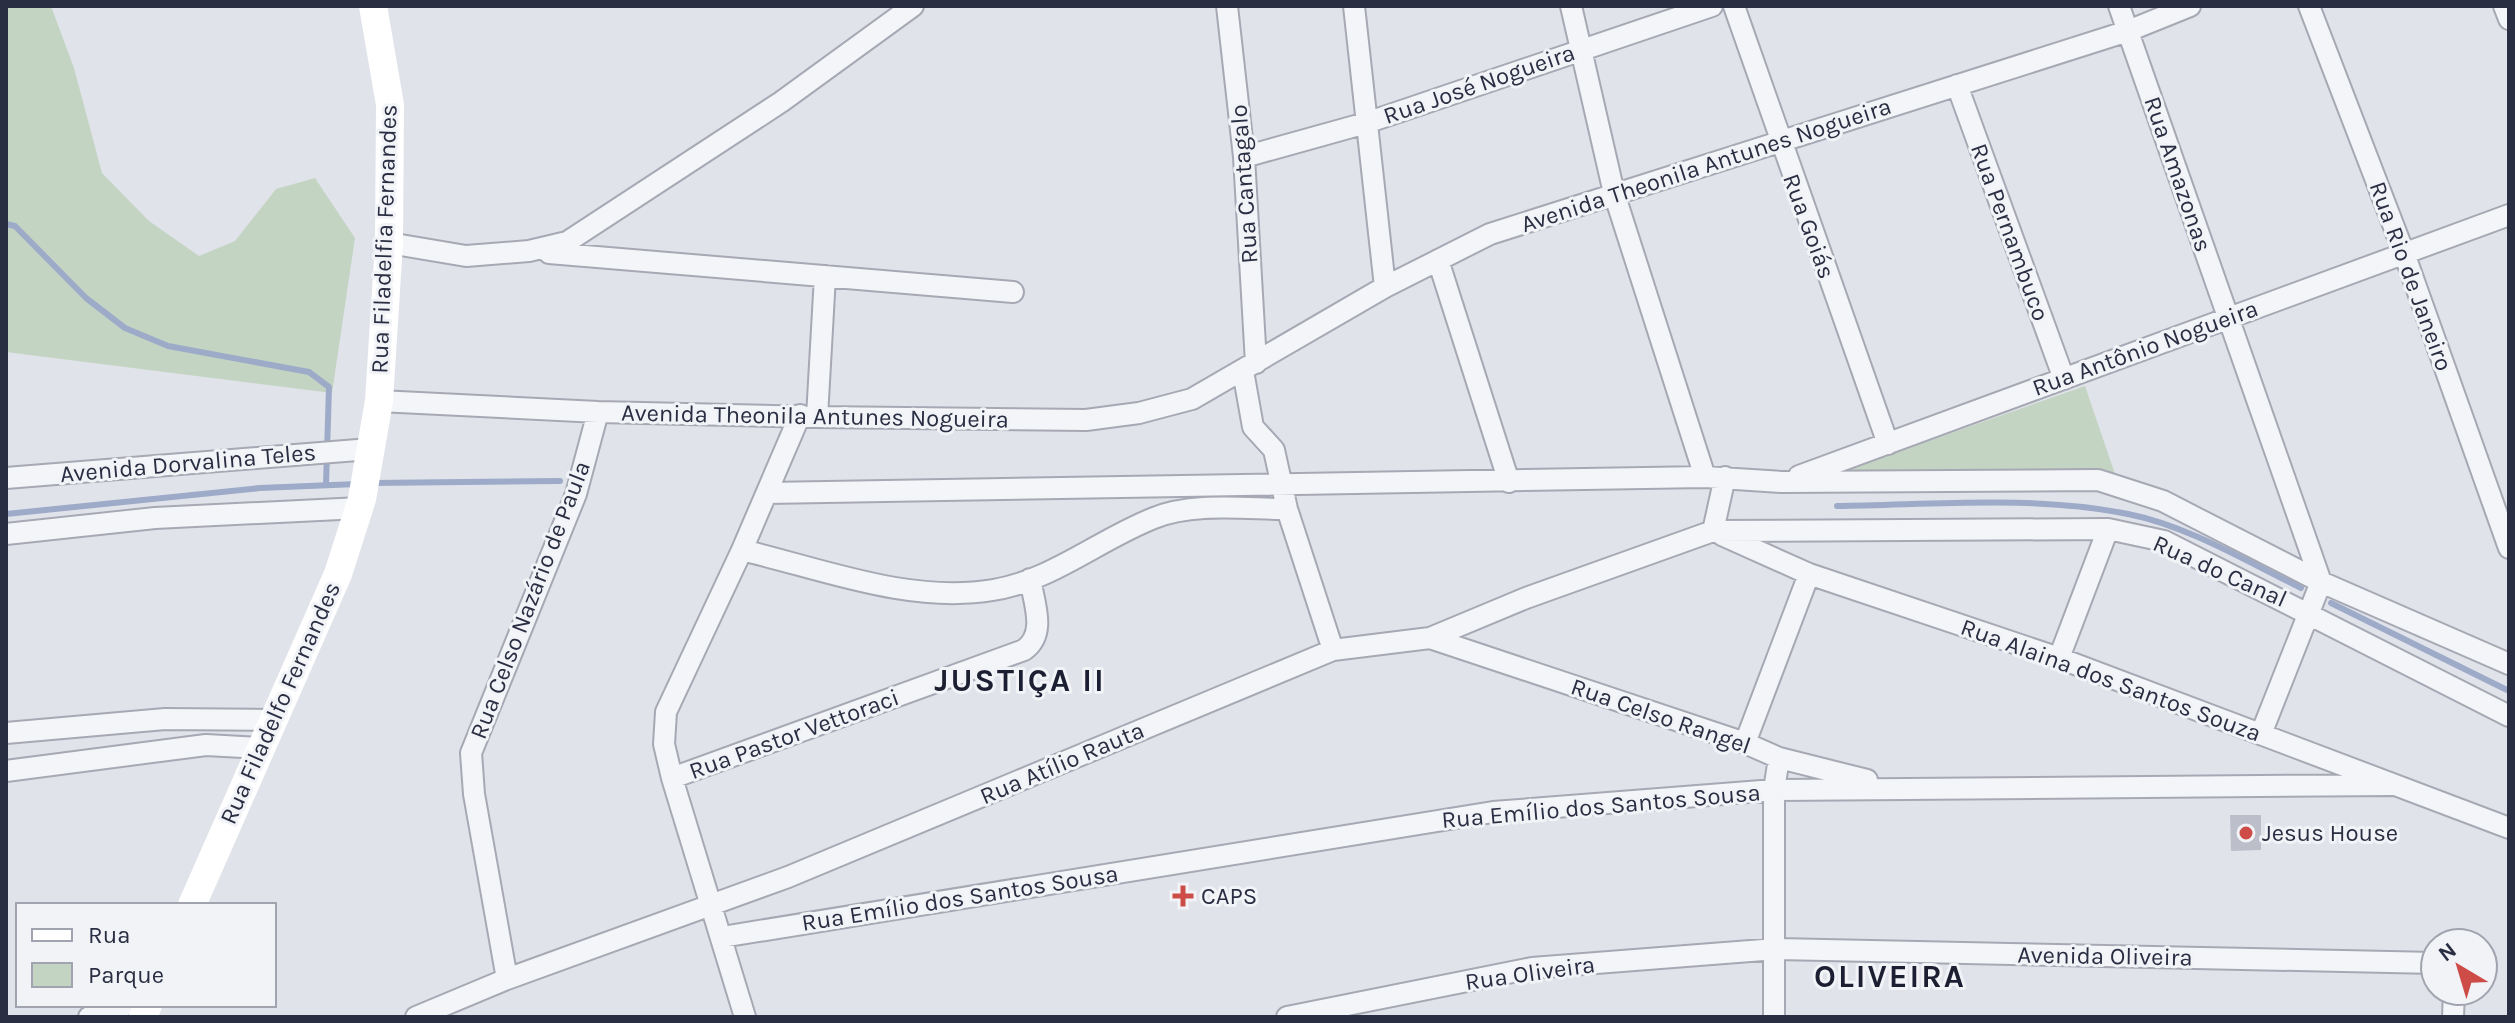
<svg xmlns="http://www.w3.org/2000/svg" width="2515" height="1023" font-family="Karla,sans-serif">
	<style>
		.green { fill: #c4d4c3 }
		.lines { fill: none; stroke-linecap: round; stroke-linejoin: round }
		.stream { stroke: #9dabc9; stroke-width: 6 }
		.building { fill: #bcbeca }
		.minor-casing { stroke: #a6a9b4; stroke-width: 24 }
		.minor { stroke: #f4f5f8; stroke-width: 20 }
		.secondary { stroke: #fff; stroke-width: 28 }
		.poi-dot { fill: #cd4c48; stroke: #f1f3f7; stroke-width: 3 }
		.labels { text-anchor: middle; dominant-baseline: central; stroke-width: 6; stroke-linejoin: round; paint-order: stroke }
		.street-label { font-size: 24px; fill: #2a2e42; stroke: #f1f3f7 }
		.poi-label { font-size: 24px; fill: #2a2e42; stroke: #f1f3f7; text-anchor: start }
		.district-label { font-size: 32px; font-weight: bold; letter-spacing: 2px; fill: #1c1f32; stroke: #f1f3f7 }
	</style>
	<rect width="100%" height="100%" fill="#e1e3ea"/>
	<path class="green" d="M6 6H51L74 68 102 173 149 221 199 256 235 241 276 189 315 178 355 238 332 393 6 352Z
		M2085 386 2115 474 1837 473Z"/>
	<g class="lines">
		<path class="stream" d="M6 224 15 226 86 298 125 328 168 346 309 372 329 387 326 485
			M372 483 560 481
			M1837 506C1933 505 2033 495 2128 514 2188 526 2246 561 2301 588
			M6 514 260 488 357 484
			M2331 603 2509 691"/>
	</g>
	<path class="building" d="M2230 815H2261V850L2231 851Z"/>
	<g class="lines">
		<g class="minor-casing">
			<path id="minor" d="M1227 6 1244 157 1256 363
				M1354 6 1385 287
				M1571 6 1614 193 1705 477
				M1734 6 1888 444
				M2119 6 2321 582 2261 734
				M2309 6 2404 253 2509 548
				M2504 6 2509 19
				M1957 85 2064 379
				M1244 157 1366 123 1712 6
				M389 243 466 256 529 251 567 242 781 102 913 6
				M549 253 1013 292
				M1438 260 1509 482
				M1243 371 1253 427 1274 450 1287 509 1333 650
				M379 401 598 412 817 417 1086 420 1139 413 1192 399 1385 287 1490 234 2128 31 2190 6
				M817 417 825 276
				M1799 476 2509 215
				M6 478 370 449
				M767 493 1705 477 1782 482 2098 480 2163 501 2321 582 2509 664
				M1713 531 1725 477
				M6 534 155 518 360 508
				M1722 535 1809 574 2059 658 2509 828
				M742 550C822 569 910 604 993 590 1051 581 1100 539 1154 518 1193 502 1246 509 1287 509
				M1430 638 1745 743 1779 758 1867 780
				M2059 658 2108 529
				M6 733 165 719 272 720
				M1745 743 1809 574
				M6 771 206 745 260 748
				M672 778 1024 650C1047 634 1034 603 1030 579
				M722 937 1493 812 1774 790 2393 785
				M507 979 474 794 471 753 576 494 598 412
				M89 1017 126 1005
				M416 1017 507 979 788 877 1333 650 1430 638 1526 598 1713 531 2108 529 2164 541 2509 716
				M745 1017 672 778 664 744 666 712 742 550 800 415
				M1287 1017 1532 968 1776 949 2435 963
				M1774 1017V790L1779 758
				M2453 1017 2454 991"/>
		</g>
		<use href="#minor" class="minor"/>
		<path class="secondary" d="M192 905 338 574 362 499 379 401 389 243 390 105 373 6
			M143 1017 148 1005"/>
	</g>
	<g class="poi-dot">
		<circle cx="2246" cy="833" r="8"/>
		<path d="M1179 884h8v8h8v8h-8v8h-8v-8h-8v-8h8z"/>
	</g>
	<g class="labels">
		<g class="street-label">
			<text transform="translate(1479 84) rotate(-19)">Rua José Nogueira</text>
			<text transform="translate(1706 165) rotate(-18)">Avenida Theonila Antunes Nogueira</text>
			<text transform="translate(2178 174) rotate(71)">Rua Amazonas</text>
			<text transform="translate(1244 184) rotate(-94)">Rua Cantagalo</text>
			<text transform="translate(1809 226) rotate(70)">Rua Goiás</text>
			<text transform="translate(2010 232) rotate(70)">Rua Pernambuco</text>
			<text transform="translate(384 239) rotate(-88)">Rua Filadelfia Fernandes</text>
			<text transform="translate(2411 276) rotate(70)">Rua Rio de Janeiro</text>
			<text transform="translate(2145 348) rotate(-20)">Rua Antônio Nogueira</text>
			<text transform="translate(815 416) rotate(1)">Avenida Theonila Antunes Nogueira</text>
			<text transform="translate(188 463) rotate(-5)">Avenida Dorvalina Teles</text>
			<text transform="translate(2220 571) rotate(24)">Rua do Canal</text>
			<text transform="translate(530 600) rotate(-69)">Rua Celso Nazário de Paula</text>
			<text transform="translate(2111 680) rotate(20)">Rua Alaina dos Santos Souza</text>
			<text transform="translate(280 703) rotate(-66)">Rua Filadelfo Fernandes</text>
			<text transform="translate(1661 716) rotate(19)">Rua Celso Rangel</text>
			<text transform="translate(794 734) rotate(-20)">Rua Pastor Vettoraci</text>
			<text transform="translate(1062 763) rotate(-23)">Rua Atílio Rauta</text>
			<text transform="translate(1601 806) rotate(-5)">Rua Emílio dos Santos Sousa</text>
			<text transform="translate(960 898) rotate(-9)">Rua Emílio dos Santos Sousa</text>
			<text transform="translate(2105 956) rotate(1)">Avenida Oliveira</text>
			<text transform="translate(1530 973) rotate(-8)">Rua Oliveira</text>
		</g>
		<g class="poi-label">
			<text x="2262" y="833">Jesus House</text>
			<text x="1201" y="896">CAPS</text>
		</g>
		<g class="district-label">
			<text x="1020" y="680">JUSTIÇA II</text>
			<text x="1890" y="976">OLIVEIRA</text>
		</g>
	</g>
	<rect width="2515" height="1023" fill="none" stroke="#2a2e42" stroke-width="16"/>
	<rect x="16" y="903" width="260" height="104" fill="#f1f3f7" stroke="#a1a4af" stroke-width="2"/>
	<rect x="32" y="929" width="40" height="12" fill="#ffffff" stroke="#a1a4af" stroke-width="2"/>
	<text x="88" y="943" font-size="24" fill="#2a2e42">Rua</text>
	<rect x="32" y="963" width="40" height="24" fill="#c4d4c3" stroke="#a1a4af" stroke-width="2"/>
	<text x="88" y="983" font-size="24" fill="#2a2e42">Parque</text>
	<g transform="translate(2459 967) rotate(322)"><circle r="38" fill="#f1f3f7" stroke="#a1a4af" stroke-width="2"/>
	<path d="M0-6L14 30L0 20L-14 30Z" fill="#cd4c48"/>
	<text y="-12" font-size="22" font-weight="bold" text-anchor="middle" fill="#2a2e42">N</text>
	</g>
</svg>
